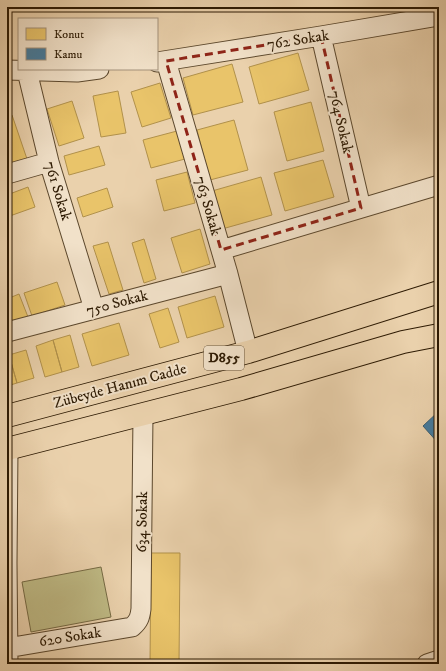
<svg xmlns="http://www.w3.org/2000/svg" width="446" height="671" font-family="'IM FELL DW Pica',serif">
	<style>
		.green { fill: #beb984; stroke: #766a44 }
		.homes { fill: #e9c46a; stroke: #b1914b }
		.public { fill: #457b9d; stroke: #3e5e6f }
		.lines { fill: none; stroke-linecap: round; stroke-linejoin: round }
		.minor-casing { stroke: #5c482d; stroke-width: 21 }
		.highway-casing { stroke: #2d1a03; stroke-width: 24 }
		.minor { stroke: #f1e1c9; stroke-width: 19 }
		.highway { stroke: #ead1ac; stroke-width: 22 }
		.marked { fill: none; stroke: #8f2418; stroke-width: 3; stroke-dasharray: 8 5; stroke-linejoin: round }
		.labels { text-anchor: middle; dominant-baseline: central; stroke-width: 4; stroke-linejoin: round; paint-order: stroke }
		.shield { fill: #f1e1c9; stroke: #68563e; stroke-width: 1 }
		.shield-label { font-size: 14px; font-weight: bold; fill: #2d1a03 }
		.street-label { font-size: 15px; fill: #2d1a03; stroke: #f1e1c9 }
	</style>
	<rect width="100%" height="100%" fill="#ead1ac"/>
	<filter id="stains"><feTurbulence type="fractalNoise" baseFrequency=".005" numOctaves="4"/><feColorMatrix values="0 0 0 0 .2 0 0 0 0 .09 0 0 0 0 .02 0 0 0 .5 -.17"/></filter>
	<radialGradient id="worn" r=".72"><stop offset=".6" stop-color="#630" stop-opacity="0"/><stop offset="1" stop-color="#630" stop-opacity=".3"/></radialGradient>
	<path class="green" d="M101 567 111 617 31 632 22 582Z"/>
	<path class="homes" d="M298 53 309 90 259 104 249 67Z
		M232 64 243 102 193 115 183 78Z
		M160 83 171 118 142 127 131 92Z
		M118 91 126 133 101 137 93 96Z
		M72 101 84 138 59 146 47 109Z
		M311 102 324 151 287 161 274 112Z
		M12 115 27 159 7 166V117Z
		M234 120 248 170 210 180 197 130Z
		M177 131 185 159 151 168 143 140Z
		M99 146 105 165 69 175 64 156Z
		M323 160 334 197 285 211 274 173Z
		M187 172 195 203 164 211 156 180Z
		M261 177 272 215 222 229 212 191Z
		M28 187 35 207 7 217V195Z
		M107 188 113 207 83 217 77 198Z
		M200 229 210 264 182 273 171 238Z
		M144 239 156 279 144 283 132 243Z
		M108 242 123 290 109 294 93 246Z
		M57 282 65 305 32 316 24 293Z
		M19 294 28 317 7 325V299Z
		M215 296 224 327 187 338 178 307Z
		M168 308 179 342 160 348 149 314Z
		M119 323 129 355 92 366 82 334Z
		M70 335 79 367 62 372 53 340Z
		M53 340 62 372 45 377 36 346Z
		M26 350 34 378 17 383 9 355Z
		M7 355H9L17 383 7 386Z
		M151 553H180L179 664H150Z"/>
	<path class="public" d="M439 411V444L423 426Z"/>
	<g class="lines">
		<g class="minor-casing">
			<path id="minor" d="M321 36 361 208
				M166 61 228 274 248 352
				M157 62 321 36 439 16
				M7 70 77 72 99 69
				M27 71 49 162 94 309
				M7 174 49 162
				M221 250 439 185
				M7 332 228 274
				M8 449 7 563 8 664
				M7 648 132 627C139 621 140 617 141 609L143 414
				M427 664 439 660"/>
		</g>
		<g class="highway-casing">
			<path id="highway" d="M7 416 248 352 439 292
				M7 449 241 389 403 342 439 335"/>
		</g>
		<use href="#minor" class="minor"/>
		<use href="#highway" class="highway"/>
	</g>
	<path class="marked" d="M321 36 361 208 221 250 166 61Z"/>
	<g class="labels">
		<rect class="shield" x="204" y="346" width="40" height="24" rx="3"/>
		<g class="shield-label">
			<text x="224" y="358">D855</text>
		</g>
		<g class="street-label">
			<text transform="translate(298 40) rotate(-9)">762 Sokak</text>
			<text transform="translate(341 122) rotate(77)">764 Sokak</text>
			<text transform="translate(58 191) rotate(73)">761 Sokak</text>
			<text transform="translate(208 206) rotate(74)">763 Sokak</text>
			<text transform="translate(117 303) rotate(-15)">750 Sokak</text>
			<text transform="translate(120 386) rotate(-15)">Zübeyde Hanım Cadde</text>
			<text transform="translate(142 522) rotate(-89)">634 Sokak</text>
			<text transform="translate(70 637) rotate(-9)">620 Sokak</text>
		</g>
	</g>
	<rect width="446" height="671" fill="none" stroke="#ead1ac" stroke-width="24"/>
	<rect x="8" y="8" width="430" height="655" fill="none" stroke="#2d1a03" stroke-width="2"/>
	<rect x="12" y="12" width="422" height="647" fill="none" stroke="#2d1a03"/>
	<rect x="18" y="18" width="140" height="52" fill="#f1e1c9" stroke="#a3917a"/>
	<rect x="26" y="28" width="20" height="12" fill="#e9c46a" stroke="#a3917a"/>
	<text x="54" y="38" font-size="12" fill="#2d1a03">Konut</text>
	<rect x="26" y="48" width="20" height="12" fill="#457b9d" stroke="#a3917a"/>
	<text x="54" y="58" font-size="12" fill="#2d1a03">Kamu</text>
	<rect width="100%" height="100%" filter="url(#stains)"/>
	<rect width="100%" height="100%" fill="url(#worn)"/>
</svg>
